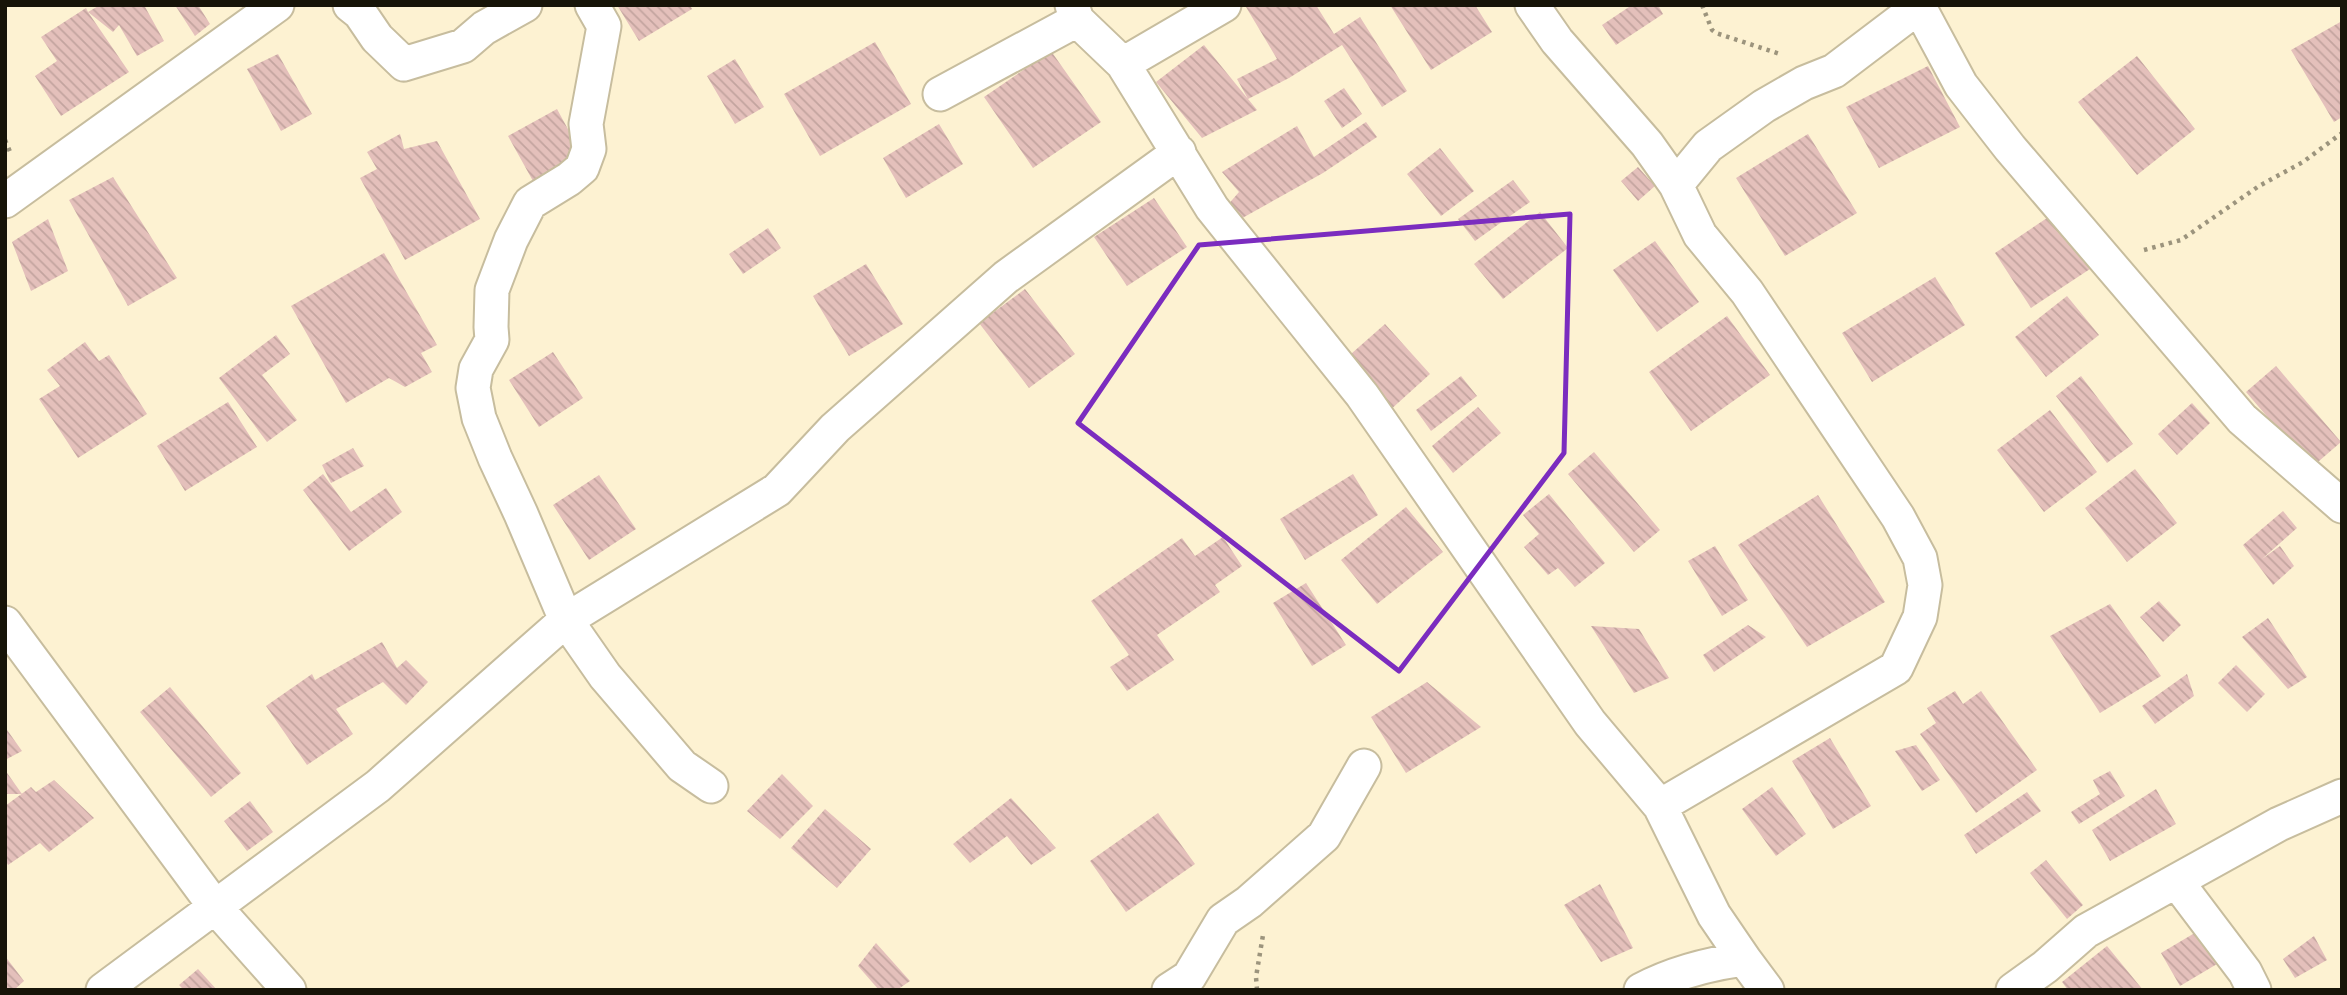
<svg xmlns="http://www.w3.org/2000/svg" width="2347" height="995" font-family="'Fira Sans Condensed',sans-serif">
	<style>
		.building { fill: url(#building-back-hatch) }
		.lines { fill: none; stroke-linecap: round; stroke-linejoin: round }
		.minor-casing { stroke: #c7bd9e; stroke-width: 37 }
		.path { stroke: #9c947d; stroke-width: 4.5; stroke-dasharray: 3.5 5; stroke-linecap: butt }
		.minor { stroke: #fff; stroke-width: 33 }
		.marked { fill: none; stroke: #7b2cbf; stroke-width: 5; stroke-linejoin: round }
	</style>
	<defs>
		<pattern id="building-back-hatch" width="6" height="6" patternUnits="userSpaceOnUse" patternTransform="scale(1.75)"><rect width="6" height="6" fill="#e4c0bb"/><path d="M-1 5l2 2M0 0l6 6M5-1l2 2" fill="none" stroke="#c3a49f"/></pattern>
	</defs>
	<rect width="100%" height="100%" fill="#fdf2d2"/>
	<path class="building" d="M100 5H144L164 41 137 56 119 25 113 32 88 12 129 72 61 116 35 76 57 61 41 37 86 8 88 12Z
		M175 5H198L210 24 195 36Z
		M617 5H690L692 9 639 41Z
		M1249 5H1316L1334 34 1360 17 1407 91 1382 107 1342 45 1289 78 1248 99 1237 79 1277 59 1246 7Z
		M1390 5H1475L1492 32 1431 70Z
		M1632 5H1658L1663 14 1616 45 1602 25Z
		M2342 21V117L2334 122 2291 50Z
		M875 42 911 104 820 156 784 94Z
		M1204 45 1257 110 1202 138 1156 82Z
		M1051 51 1101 122 1033 168 984 97Z
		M278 54 312 114 281 131 247 69Z
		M2137 56 2195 129 2137 175 2078 102Z
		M735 59 764 107 735 124 707 76Z
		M1928 66 1960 127 1879 168 1846 107Z
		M1344 88 1362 114 1342 128 1324 101Z
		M557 109 582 155 533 181 508 136Z
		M1366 122 1377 137 1323 173 1237 221 1226 207 1239 192 1222 172 1297 126 1314 157Z
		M939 124 963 164 906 198 883 158Z
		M400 134 404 149 437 141 480 219 405 260 360 178 377 169 367 152Z
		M1808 134 1857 213 1785 256 1736 178Z
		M1440 148 1474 191 1441 216 1407 174Z
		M1638 167 1655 186 1638 201 1621 181Z
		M113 177 177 278 128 306 69 200Z
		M1513 180 1530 202 1475 241 1458 219Z
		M1154 198 1187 247 1127 286 1094 237Z
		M1540 212 1568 248 1503 299 1474 264Z
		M2053 214 2090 269 2031 308 1995 253Z
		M48 219 68 271 31 291 12 242Z
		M768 228 781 248 743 274 729 254Z
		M1655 241 1699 302 1657 332 1613 270Z
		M384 253 437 345 421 353 432 372 405 387 389 378 346 403 291 306Z
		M866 264 903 324 849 356 813 296Z
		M1935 277 1965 325 1872 382 1842 333Z
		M1025 289 1075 354 1029 388 979 323Z
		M2067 296 2099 335 2046 377 2015 337Z
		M1727 316 1770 375 1691 431 1649 372Z
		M1385 324 1430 374 1388 412 1343 361Z
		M276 335 290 354 262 375 297 420 267 442 219 378Z
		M85 342 99 361 109 355 147 414 78 458 39 399 60 386 47 370Z
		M553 352 583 398 539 427 509 380Z
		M2276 366 2341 442 2311 468 2246 392Z
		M1461 376 1477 396 1431 431 1416 410Z
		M2081 376 2133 444 2107 463 2056 396Z
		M228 402 257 447 185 491 157 446Z
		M2192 403 2210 423 2177 455 2158 434Z
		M1478 407 1501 433 1453 473 1432 446Z
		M2050 410 2097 472 2044 512 1997 450Z
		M353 448 364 466 331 483 322 465Z
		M1594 452 1660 530 1634 552 1568 474Z
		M2135 469 2177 523 2127 562 2085 508Z
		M323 474 351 512 386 488 402 512 349 551 303 490Z
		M1353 474 1378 515 1305 560 1280 519Z
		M599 475 636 529 589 560 553 505Z
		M1549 494 1605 563 1575 587 1558 568 1548 575 1524 547 1539 534 1523 515Z
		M1818 495 1885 602 1807 647 1738 545Z
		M1406 507 1443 552 1377 604 1341 560Z
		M2283 511 2297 528 2262 559 2280 546 2294 566 2273 585 2243 545Z
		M1223 537 1242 566 1215 585 1220 592 1157 635 1174 660 1127 691 1110 667 1129 655 1091 601 1182 538 1195 556Z
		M1715 546 1748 600 1722 616 1688 561Z
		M1306 583 1346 645 1312 666 1273 603Z
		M2159 601 2181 625 2163 642 2140 617Z
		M2110 604 2161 676 2100 713 2050 636Z
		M2268 618 2307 677 2288 689 2242 637Z
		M1748 625 1766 637 1714 672 1703 655Z
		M1591 626 1639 629 1669 678 1634 693Z
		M382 642 397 668 406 660 428 682 406 705 383 682 336 709 353 734 307 765 266 706 312 674 315 680Z
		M2236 665 2265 694 2247 712 2218 683Z
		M2187 674 2194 696 2155 724 2142 706Z
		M1427 682 1481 727 1406 773 1371 717Z
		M170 687 241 773 211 797 140 712Z
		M1955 691 1963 704 1981 691 2037 770 1976 813 1920 734 1936 723 1927 708Z
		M5 727 22 751 5 760Z
		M1830 738 1871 806 1833 829 1792 761Z
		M1916 745 1940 780 1922 791 1895 751Z
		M5 770 22 794H5Z
		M2110 771 2125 796 2079 824 2071 812 2100 794 2093 780Z
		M782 774 813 806 780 839 747 811Z
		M54 780 94 818 49 852 40 843 8 865 5 859V806L31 787 36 792Z
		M1772 787 1806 834 1776 856 1742 809Z
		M2156 789 2176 824 2110 861 2092 830Z
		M2027 792 2041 811 1976 854 1964 835Z
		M1011 798 1056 848 1031 865 1007 836 970 863 953 844Z
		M250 801 273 832 247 851 224 821Z
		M825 809 871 849 837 888 791 848Z
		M1158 813 1195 864 1126 912 1090 861Z
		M2046 860 2083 905 2067 919 2030 873Z
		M1600 884 1633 948 1601 962 1564 905Z
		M2198 931 2217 964 2180 986 2161 953Z
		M2314 936 2327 960 2295 978 2283 959Z
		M876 943 910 981 897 990H879L858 966Z
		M2107 946 2143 990H2068L2062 982Z
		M5 956 24 981 14 990H5Z
		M198 969 217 990H184L179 985Z"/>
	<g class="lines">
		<g class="minor-casing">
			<path id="minor" d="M350 5 360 13 377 38 404 64 463 46 484 28 525 5
				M592 5 604 26 586 124 589 149 582 168 569 179 530 203 511 240 492 290 491 327 492 340 476 369 473 388 479 418 495 458 521 514 566 620 605 676 682 766 711 786
				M1072 5 1077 20 1123 64 1212 208 1362 395 1590 723 1660 806 1714 915 1744 959C1708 964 1673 973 1641 990
				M1532 5 1557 41 1647 144 1676 185
				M1918 5 1961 85 2010 148 2242 419 2342 506
				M1123 64 1224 5
				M940 94 1077 20
				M5 201 277 5
				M5 623 216 908 289 990
				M1660 806 1896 668 1920 617 1925 585 1920 558 1898 517 1747 292 1700 235 1676 185 1708 146 1764 106 1804 83 1834 71 1921 5
				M2177 882 2245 972 2254 990
				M1744 959 1767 990
				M103 990 378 786 566 620 777 490 835 428 1006 277 1179 152
				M1169 990 1189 977 1223 920 1249 902 1324 836 1364 766
				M2013 990 2045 967 2086 931 2279 824 2342 796"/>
		</g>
		<path class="path" d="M1702 5 1712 30 1716 33 1780 54
			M5 140 11 154
			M2144 250 2181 240 2259 186 2303 162 2342 133
			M1257 990 1256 977 1263 935"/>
		<use href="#minor" class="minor"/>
	</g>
	<path class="marked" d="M1570 214 1564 453 1399 671 1078 423 1199 245Z"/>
	<rect width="2347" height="995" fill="none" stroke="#171408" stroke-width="14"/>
</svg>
